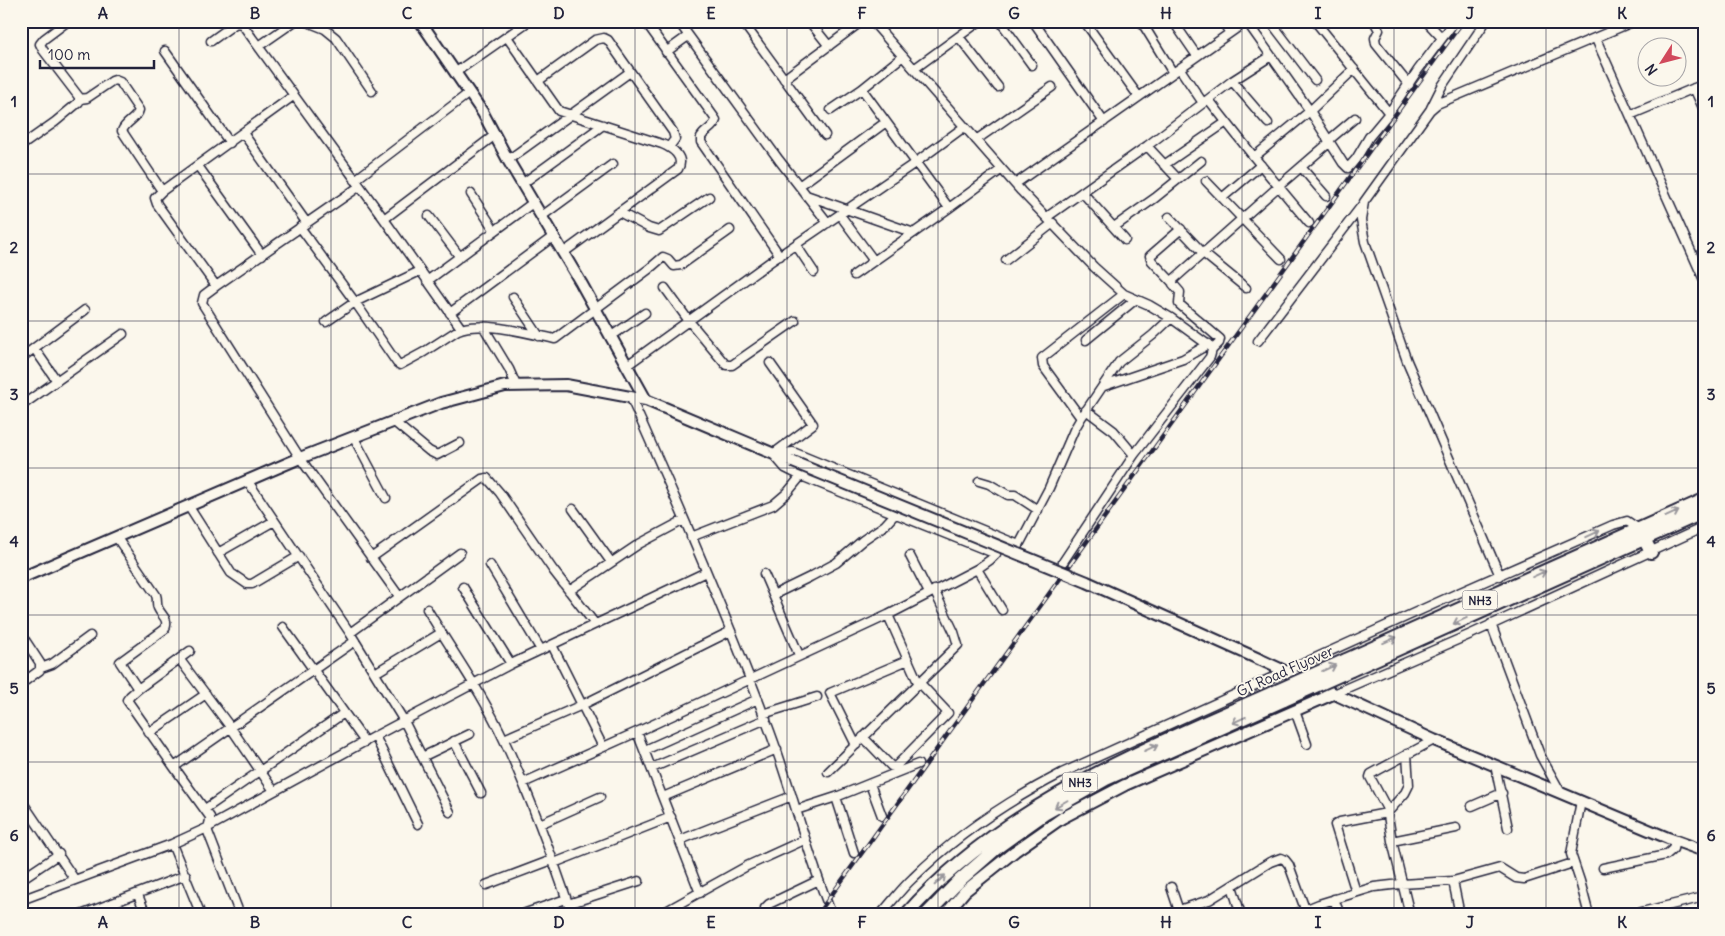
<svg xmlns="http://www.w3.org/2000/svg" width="1725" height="936" font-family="Delius,sans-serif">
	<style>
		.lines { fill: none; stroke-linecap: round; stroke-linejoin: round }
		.minor-casing { stroke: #22223b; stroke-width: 11 }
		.tertiary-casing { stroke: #22223b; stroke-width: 14 }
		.trunk-casing { stroke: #22223b; stroke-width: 16 }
		.minor { stroke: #fbf7ec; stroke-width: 8 }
		.tertiary { stroke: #fbf7ec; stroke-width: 10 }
		.trunk { stroke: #fbf7ec; stroke-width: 12 }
		.rail-casing { stroke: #22223b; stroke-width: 4.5 }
		.rail { stroke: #fbf7ec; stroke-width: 2.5; stroke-dasharray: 8; stroke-linecap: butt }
		.tertiary-bridge-casing { stroke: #22223b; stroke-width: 14; stroke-linecap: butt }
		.trunk-bridge-casing { stroke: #22223b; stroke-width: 16; stroke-linecap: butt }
		.tertiary-bridge { stroke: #fbf7ec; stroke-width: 10 }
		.trunk-bridge { stroke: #fbf7ec; stroke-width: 12 }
		.oneway { stroke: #99979c }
		.grid { fill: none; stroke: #22223b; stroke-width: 1; stroke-opacity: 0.55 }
		.labels { text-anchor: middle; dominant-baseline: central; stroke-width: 4; stroke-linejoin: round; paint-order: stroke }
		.shield { fill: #fbf7ec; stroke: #636270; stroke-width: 1 }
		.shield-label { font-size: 12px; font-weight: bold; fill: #22223b }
		.street-label { font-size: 14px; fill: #22223b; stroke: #fbf7ec }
		.neatline { fill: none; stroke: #22223b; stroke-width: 2 }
		.grid-label { font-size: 16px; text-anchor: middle; font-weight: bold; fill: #22223b }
	</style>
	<rect width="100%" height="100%" fill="#fbf7ec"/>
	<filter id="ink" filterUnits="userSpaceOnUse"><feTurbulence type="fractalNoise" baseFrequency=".02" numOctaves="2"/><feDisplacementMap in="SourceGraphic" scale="10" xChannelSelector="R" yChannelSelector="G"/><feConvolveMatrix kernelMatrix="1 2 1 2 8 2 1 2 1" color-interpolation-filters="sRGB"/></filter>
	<g filter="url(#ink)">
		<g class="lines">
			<g class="minor-casing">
				<path id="minor" d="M305 21 325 29 336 38 372 91
					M645 21 714 117 716 120C713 129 705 130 701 137V142L780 256
					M678 21 779 160 828 223
					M742 21 825 135
					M809 21 829 46
					M872 21 1021 191 1094 267 1124 294 1149 305 1171 318 1211 347 1212 350 1210 357 1134 455 1063 562
					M1000 21 1032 65
					M1033 21 1104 122
					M1084 21 1139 97
					M1141 21 1173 73
					M1173 21 1197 56
					M1222 21 1230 33
					M1270 21 1315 80
					M1315 21 1389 113
					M1374 21 1379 30 1375 38 1376 44 1409 85
					M1426 21 1442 38
					M1247 22 1310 111 1343 163 1348 168 1356 159 1369 137 1389 113 1418 70 1455 21
					M507 37 559 111 662 144C672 148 685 157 678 169L563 253
					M959 37 998 87
					M1596 39 1704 280
					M211 41 236 23 242 24 384 219 461 328
					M259 46 295 21
					M165 51 230 143
					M666 52 688 36
					M914 69 980 21
					M1180 69 1203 103
					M456 72 529 21
					M784 79 862 21
					M538 81 595 40 604 38 608 40 673 132 675 139 669 147
					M1232 81 1268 123
					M1694 88 1704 110
					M862 89 949 208
					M80 99 87 98 112 81 115 80 120 82 139 110C137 119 125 122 122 131L162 191
					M1209 100 1254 157 1309 223
					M1431 108 1442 86 1486 21
					M831 110 862 89 903 56
					M1630 115 1704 84
					M243 133 306 222
					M976 140 1052 87
					M1329 140 1355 118
					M21 146 55 122 79 102V97L43 50 40 44 44 39 68 21
					M1147 146 1178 179
					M1254 157 1310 111 1354 69
					M508 160 630 72
					M1164 165 1225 123
					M198 166 262 255
					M1301 167 1326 196
					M355 180 469 93
					M1206 181 1281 259
					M522 184 603 125
					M1015 184 1247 21
					M360 186 216 286 204 295 202 303 300 458 399 596
					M799 186 886 122
					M1082 192 1125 240
					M471 194 495 231
					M806 195 914 233
					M1222 198 1261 165
					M619 212 649 228 659 231 709 197
					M840 215 874 261
					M429 216 460 257
					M542 216 613 164
					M1047 217 1147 146 1232 81 1271 56
					M1169 217 1203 253 1246 288
					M384 219 495 135
					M300 227 355 302 397 363 400 365 424 352 458 330C480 320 531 334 555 339L649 269 663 257 668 259 674 266 681 265 730 230
					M1114 227 1155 198 1201 161
					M796 245 814 272
					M1006 260 1053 223
					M854 275 949 208 1002 169
					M427 281 534 202
					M1172 282 1152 261 1150 256 1181 229
					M216 286 157 204 155 198 162 191 293 96
					M665 288 689 321 726 365H732L795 321
					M513 297 539 336
					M450 313 554 236
					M326 322 355 302 420 271
					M483 326 509 369 516 385
					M610 337 645 313
					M1086 340 1135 300
					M1258 341 1363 204
					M34 348 57 381
					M1212 350 1219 343 1220 339 1179 304 1180 292 1173 284V280L1279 186 1330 142
					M21 358 85 310
					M770 363 813 424 773 454
					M626 366 770 262 915 163 964 127
					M1104 386 1183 359 1209 344
					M630 396C678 503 725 611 766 721 791 785 806 851 832 915
					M21 406 123 334
					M1086 410 1114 431 1134 455
					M1081 418 1043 366 1042 358 1124 294
					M393 421 429 451 437 455 460 443
					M354 438 386 498
					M775 454 793 452 1019 545 1049 488 1074 430 1081 418 1119 362 1153 335 1171 318
					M247 480 350 633 404 721 450 812
					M979 481 989 484 1008 495H1015L1038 510
					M189 507 231 573 247 584H252L299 556
					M573 509 611 562
					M691 537 773 505 787 493 801 476
					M117 538 156 595C158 600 156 604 158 608 162 617 169 618 165 629L120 662 138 689
					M218 553 274 521
					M910 556 929 593
					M371 558 482 479 487 478 500 493 553 570 595 624
					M490 565 541 650
					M977 569 1002 610
					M764 574 799 655
					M1500 576 1407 361 1365 242 1361 220 1364 202 1430 110 1437 104 1635 21
					M463 587 511 664
					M569 591 639 544 684 520
					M773 595 810 577 836 563 863 540 885 525 895 514
					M427 609C453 653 483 694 504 740 531 797 552 856 572 915
					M1491 624 1540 755 1561 793
					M283 627 365 742
					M350 633 460 553
					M21 634 40 663V670L21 684
					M552 645 603 747
					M190 651 138 689 130 696 127 700 174 767 210 817C211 822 207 826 208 832L240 915
					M180 660 231 728 274 791
					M41 668 52 664 90 636
					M375 673 441 633
					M1333 694 1471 634 1704 527
					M1295 711 1307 744
					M763 714 817 697
					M637 732 700 893
					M149 733 206 694
					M375 736 418 824
					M863 737 891 766 895 767 948 713 917 680 888 615
					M504 739 582 705 731 631
					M454 741 481 793
					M856 745 830 693 908 660
					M645 750 758 699
					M422 757 470 734
					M1495 765 1508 828
					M174 767 355 641
					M652 768 766 719
					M828 772 958 645 954 632 934 590
					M523 783 637 732 888 615 977 569 990 560 996 554 801 476 785 468 773 454
					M870 784 882 816
					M663 797 777 749
					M836 797 854 853
					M21 800 75 880
					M1581 801 1571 854 1580 881 1589 915
					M1472 806 1502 793
					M205 809 344 713
					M796 810 836 797 918 764
					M540 824 600 797
					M680 840 792 796
					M1392 841 1387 809 1370 777 1371 774 1434 740
					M172 844 201 915
					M554 863 671 817
					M1603 868 1666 855 1673 849 1675 840
					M21 876H26L59 854
					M1453 881 1460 915
					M486 885 552 860
					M1232 886 1241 915
					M1171 887 1180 914
					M1356 892 1335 825 1340 822 1387 813 1405 793 1409 785 1407 754
					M138 895 146 915
					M1334 899 1340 915
					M21 900 172 844 207 828 375 736 511 664 706 572
					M568 904 639 881
					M1179 910 1209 900 1270 862 1281 858 1285 860 1289 865 1305 909
					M81 915 186 875
					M520 915 566 899
					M659 915 747 866 804 840
					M767 915 765 908 769 904 819 880
					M880 915C891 903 901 889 913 878 956 835 1008 801 1062 773L1456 594 1613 525 1627 521 1639 529
					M1292 915 1319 904 1374 887 1401 884 1453 881 1500 868 1516 878 1524 879 1573 863
					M1410 915 1392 841 1456 828
					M1629 915 1704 897"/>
			</g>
			<g class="tertiary-casing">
				<path id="tertiary" d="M420 21 483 113 508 160 581 283 646 400
					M21 578 300 458 441 403 505 386 566 385 646 400 793 462
					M1261 660 1434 740 1668 838 1704 851
					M945 915 965 891 1015 851 1062 818 1125 785 1333 694"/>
			</g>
			<g class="trunk-casing">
				<path id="trunk" d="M1644 539 1651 552
					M1346 660 1704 500
					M1351 670 1704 512
					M906 915C1006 802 1145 750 1279 690
					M926 915 960 880 999 846 1044 814 1106 779 1284 700"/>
			</g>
			<use href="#minor" class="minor"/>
			<use href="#tertiary" class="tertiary"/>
			<use href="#trunk" class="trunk"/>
			<g class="rail-casing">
				<path id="rail" d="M817 915 1463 21"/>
			</g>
			<use href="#rail" class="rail"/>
			<g class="tertiary-bridge-casing">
				<path id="tertiary-bridge" d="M793 462 1087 582 1261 660"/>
			</g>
			<g class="trunk-bridge-casing">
				<path id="trunk-bridge" d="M1279 690 1346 660
					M1284 700 1351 670"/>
			</g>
			<use href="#tertiary-bridge" class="tertiary-bridge"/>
			<use href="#trunk-bridge" class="trunk-bridge"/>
		</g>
		<defs><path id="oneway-shaft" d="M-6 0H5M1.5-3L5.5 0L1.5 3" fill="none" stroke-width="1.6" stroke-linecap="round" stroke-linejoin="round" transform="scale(1.25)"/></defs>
		<g class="oneway">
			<use href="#oneway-shaft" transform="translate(1672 514) rotate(-24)"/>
			<use href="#oneway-shaft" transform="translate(1593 534) rotate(-25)"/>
			<use href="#oneway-shaft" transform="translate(1539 574) rotate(-24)"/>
			<use href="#oneway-shaft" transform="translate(1460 621) rotate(156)"/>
			<use href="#oneway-shaft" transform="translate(1390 640) rotate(-24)"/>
			<use href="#oneway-shaft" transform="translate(1329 668) rotate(-24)"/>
			<use href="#oneway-shaft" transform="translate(1239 720) rotate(156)"/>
			<use href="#oneway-shaft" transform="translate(1151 748) rotate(-24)"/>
			<use href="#oneway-shaft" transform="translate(1061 804) rotate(150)"/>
			<use href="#oneway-shaft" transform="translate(940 880) rotate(-44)"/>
		</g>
	</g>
	<path class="grid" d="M179 21V915M331 21V915M483 21V915M635 21V915M787 21V915M938 21V915M1090 21V915M1242 21V915M1394 21V915M1546 21V915M21 174H1704M21 321H1704M21 468H1704M21 615H1704M21 762H1704"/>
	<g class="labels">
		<g class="shield">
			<rect x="1462.5" y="590.5" width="35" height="19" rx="4"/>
			<rect x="1062.5" y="772.5" width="35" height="19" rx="4"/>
		</g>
		<g class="shield-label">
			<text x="1480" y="600">NH3</text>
			<text x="1080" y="782">NH3</text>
		</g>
		<g class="street-label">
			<text transform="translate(1285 671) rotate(-24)">GT Road Flyover</text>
		</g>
	</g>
	<rect width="1725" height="936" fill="none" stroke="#fbf7ec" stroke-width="55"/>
	<g transform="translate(1662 62) rotate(234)"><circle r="24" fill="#fbf7ec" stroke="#a4a2a5"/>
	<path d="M0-4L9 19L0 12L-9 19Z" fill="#d1495b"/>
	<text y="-8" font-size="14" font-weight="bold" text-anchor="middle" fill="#22223b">N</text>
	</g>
	<path d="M40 60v8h114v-8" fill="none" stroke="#22223b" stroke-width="2.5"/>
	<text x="48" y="60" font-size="15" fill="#22223b" stroke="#fbf7ec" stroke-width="4" paint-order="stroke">100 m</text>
	<rect x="28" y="28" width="1670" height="880" class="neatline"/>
	<g class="grid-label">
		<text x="103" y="19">A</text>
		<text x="255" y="19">B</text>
		<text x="407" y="19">C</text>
		<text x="559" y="19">D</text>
		<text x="711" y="19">E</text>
		<text x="862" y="19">F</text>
		<text x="1014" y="19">G</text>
		<text x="1166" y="19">H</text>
		<text x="1318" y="19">I</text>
		<text x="1470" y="19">J</text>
		<text x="1622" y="19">K</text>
		<text x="14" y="107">1</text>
		<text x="1711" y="107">1</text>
		<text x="14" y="253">2</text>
		<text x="1711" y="253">2</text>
		<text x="14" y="400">3</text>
		<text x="1711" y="400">3</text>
		<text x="14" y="547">4</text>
		<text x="1711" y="547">4</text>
		<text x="14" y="694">5</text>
		<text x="1711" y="694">5</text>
		<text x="14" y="841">6</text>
		<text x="1711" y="841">6</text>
		<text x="103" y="928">A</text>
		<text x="255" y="928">B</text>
		<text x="407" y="928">C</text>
		<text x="559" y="928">D</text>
		<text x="711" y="928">E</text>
		<text x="862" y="928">F</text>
		<text x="1014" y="928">G</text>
		<text x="1166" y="928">H</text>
		<text x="1318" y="928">I</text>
		<text x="1470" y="928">J</text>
		<text x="1622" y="928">K</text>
	</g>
</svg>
